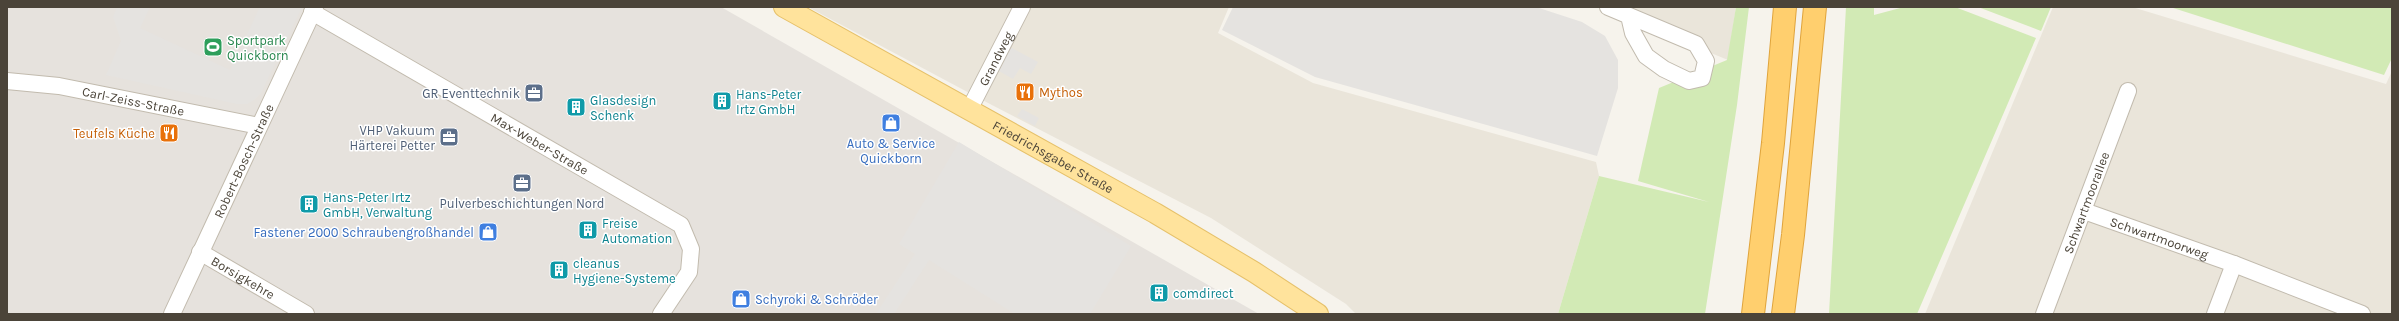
<svg xmlns="http://www.w3.org/2000/svg" width="2399" height="321" font-family="Karla,sans-serif">
	<style>
		.residential { fill: #eae5da }
		.industrial { fill: #e6e2dd }
		.green { fill: #d2eab5 }
		.parking { fill: #e5e3e0 }
		.lines { fill: none; stroke-linecap: round; stroke-linejoin: round }
		.minor-casing { stroke: #c2bbae; stroke-width: 18 }
		.major-casing { stroke: #e6c16a; stroke-width: 22 }
		.highway-casing { stroke: #e0a43c; stroke-width: 24 }
		.minor { stroke: #fff; stroke-width: 16 }
		.major { stroke: #ffe39c; stroke-width: 20 }
		.highway { stroke: #ffcf6e; stroke-width: 22 }
		.labels { text-anchor: middle; dominant-baseline: central; stroke-width: 3; stroke-linejoin: round; paint-order: stroke }
		.leisure-label { font-size: 13px; fill: #27864d; stroke: #fff; text-anchor: start }
		.street-label { font-size: 13px; fill: #4b4439; stroke: #fff }
		.food-label { font-size: 13px; fill: #c56008; stroke: #fff; text-anchor: start }
		.service-label { font-size: 13px; fill: #4e5e75; stroke: #fff; text-anchor: end }
		.culture-label { font-size: 13px; fill: #0d838f; stroke: #fff; text-anchor: start }
		.shop-label { font-size: 13px; fill: #366cbe; stroke: #fff }
	</style>
	<rect width="100%" height="100%" fill="#f6f3ec"/>
	<path class="residential" d="M808 7H1229L1218 33 1313 83 1596 162 1599 176 1558 314H1356L1346 304 1211 218 990 104Z
		M1599 7H1736L1728 60Z
		M2053 7H2132L2386 84 2392 71V314H1925Z"/>
	<path class="industrial" d="M7 7H721L1259 314H7Z"/>
	<path class="green" d="M1736 7H1749L1737 105 1705 314H1558L1599 176 1709 202 1638 181 1659 88 1727 60Z
		M1846 7H1874V15L1904 7H1955L2036 38 1917 314H1829Z
		M1978 7H2051L2041 31Z
		M2170 7H2392V58L2384 75Z"/>
	<path class="parking" d="M117 7H150L140 28 230 70 260 7H302L261 93 254 100 247 104H237L106 75 121 41 113 17Z
		M1233 7H1536L1582 22 1605 36 1618 60V88L1597 156 1315 77 1222 30Z
		M1010 47 1038 62 1031 74 1020 68 1013 79 997 70Z
		M1022 109 1039 118 1035 126 1017 116Z
		M959 142 1131 246 1090 314H1015L929 260 894 314H876L915 254 899 244Z"/>
	<g class="lines">
		<g class="minor-casing">
			<g id="minor">
				<path d="M1608 7 1696 44 1706 61 1702 78 1689 81 1664 69 1646 56 1633 33 1629 16"/>
				<path id="s1" d="M312 12 681 225 691 249 689 272 661 314"/>
				<path id="s2" d="M7 81 59 86 259 126"/>
				<path id="s3" d="M969 110 1022 7"/>
				<path id="s4" d="M2084 211 2234 264 2362 314"/>
				<path id="s5" d="M200 252 306 314"/>
				<path id="s6" d="M172 314 315 7"/>
				<path id="s7" d="M2044 314 2128 91"/>
				<path d="M2215 314 2234 264"/>
			</g>
		</g>
		<g class="major-casing">
			<g id="major">
				<path id="s8" d="M784 7 1155 213 1254 272 1318 314"/>
			</g>
		</g>
		<g class="highway-casing">
			<path id="highway" d="M1753 314 1773 143 1785 7
				M1783 314 1793 235 1815 7"/>
		</g>
		<use href="#minor" class="minor"/>
		<use href="#major" class="major"/>
		<use href="#highway" class="highway"/>
	</g>
	<defs>
		<g id="stadium-square" transform="scale(1)"><rect x="-9" y="-9" width="18" height="18" rx="4" fill="#2e9e5b" stroke="#fff"/><path d="M0-5a6.5 5 0 1 0 0 10a6.5 5 0 1 0 0-10ZM-3.5-1.8h7v3.6h-7Z" fill="#fff"/></g>
		<g id="restaurant-square" transform="scale(1)"><rect x="-9" y="-9" width="18" height="18" rx="4" fill="#e8710a" stroke="#fff"/><path d="M-5-6h1v4h1v-4h1v4h1v-4h1v5L-1.5 .5V6h-2V.5L-5-1ZM5-6V6H3V1.5H1.5Q1.5-4 5-6Z" fill="#fff"/></g>
		<g id="office-square" transform="scale(1)"><rect x="-9" y="-9" width="18" height="18" rx="4" fill="#5c6f8a" stroke="#fff"/><path d="M-6-3h4V-5.5h4V-3h4V5H-6ZM-1-4.5V-3h2v-1.5ZM-6 0V1H6V0Z" fill="#fff"/></g>
		<g id="building-square" transform="scale(1)"><rect x="-9" y="-9" width="18" height="18" rx="4" fill="#0f9aa8" stroke="#fff"/><path d="M-4-6H4V6H1V3H-1V6H-4ZM-2.5-4.3h1.7v1.8h-1.7ZM.8-4.3h1.7v1.8H.8ZM-2.5-1h1.7V.8h-1.7ZM.8-1h1.7V.8H.8Z" fill="#fff"/></g>
		<g id="shop-square" transform="scale(1)"><rect x="-9" y="-9" width="18" height="18" rx="4" fill="#3f7fe0" stroke="#fff"/><path d="M-5-2.5h2.3a2.7 3.5 0 0 1 5.4 0H5L5.5 6h-11ZM-1.5-2.5h3a1.5 2.3 0 0 0-3 0Z" fill="#fff"/></g>
	</defs>
	<g fill-rule="evenodd">
		<use href="#stadium-square" x="213" y="47"/>
		<use href="#restaurant-square" x="1025" y="92"/>
		<use href="#office-square" x="534" y="93"/>
		<use href="#building-square" x="722" y="101"/>
		<use href="#building-square" x="576" y="107"/>
		<use href="#shop-square" x="891" y="123"/>
		<use href="#restaurant-square" x="169" y="133"/>
		<use href="#office-square" x="449" y="137"/>
		<use href="#office-square" x="522" y="183"/>
		<use href="#building-square" x="309" y="204"/>
		<use href="#building-square" x="588" y="230"/>
		<use href="#shop-square" x="488" y="232"/>
		<use href="#building-square" x="559" y="270"/>
		<use href="#building-square" x="1159" y="293"/>
		<use href="#shop-square" x="741" y="299"/>
	</g>
	<g class="labels">
		<g class="leisure-label">
			<text x="227" y="40">Sportpark<tspan x="227" dy="15">Quickborn</tspan></text>
		</g>
		<g class="street-label">
			<text stroke="none"><textPath href="#s3" startOffset="58">Grandweg</textPath></text>
			<text stroke="none"><textPath href="#s2" startOffset="128">Carl-Zeiss-Straße</textPath></text>
			<text stroke="none"><textPath href="#s1" startOffset="263">Max-Weber-Straße</textPath></text>
			<text stroke="none"><textPath href="#s8" startOffset="308">Friedrichsgaber Straße</textPath></text>
			<text stroke="none"><textPath href="#s6" startOffset="169">Robert-Bosch-Straße</textPath></text>
			<text stroke="none"><textPath href="#s7" startOffset="119">Schwartmoorallee</textPath></text>
			<text stroke="none"><textPath href="#s4" startOffset="80">Schwartmoorweg</textPath></text>
			<text stroke="none"><textPath href="#s5" startOffset="50">Borsigkehre</textPath></text>
		</g>
		<g class="food-label">
			<text x="1039" y="92">Mythos</text>
			<text x="155" y="133" text-anchor="end">Teufels Küche</text>
		</g>
		<g class="service-label">
			<text x="520" y="93">GR Eventtechnik</text>
			<text x="435" y="130">VHP Vakuum<tspan x="435" dy="15">Härterei Petter</tspan></text>
			<text x="522" y="203" text-anchor="middle">Pulverbeschichtungen Nord</text>
		</g>
		<g class="culture-label">
			<text x="736" y="94">Hans-Peter<tspan x="736" dy="15">Irtz GmbH</tspan></text>
			<text x="590" y="100">Glasdesign<tspan x="590" dy="15">Schenk</tspan></text>
			<text x="323" y="197">Hans-Peter Irtz<tspan x="323" dy="15">GmbH, Verwaltung</tspan></text>
			<text x="602" y="223">Freise<tspan x="602" dy="15">Automation</tspan></text>
			<text x="573" y="263">cleanus<tspan x="573" dy="15">Hygiene-Systeme</tspan></text>
			<text x="1173" y="293">comdirect</text>
		</g>
		<g class="shop-label">
			<text x="891" y="143">Auto &amp; Service<tspan x="891" dy="15">Quickborn</tspan></text>
			<text x="474" y="232" text-anchor="end">Fastener 2000 Schraubengroßhandel</text>
			<text x="755" y="299" text-anchor="start">Schyroki &amp; Schröder</text>
		</g>
	</g>
	<rect width="2399" height="321" fill="none" stroke="#4b4439" stroke-width="16"/>
</svg>
